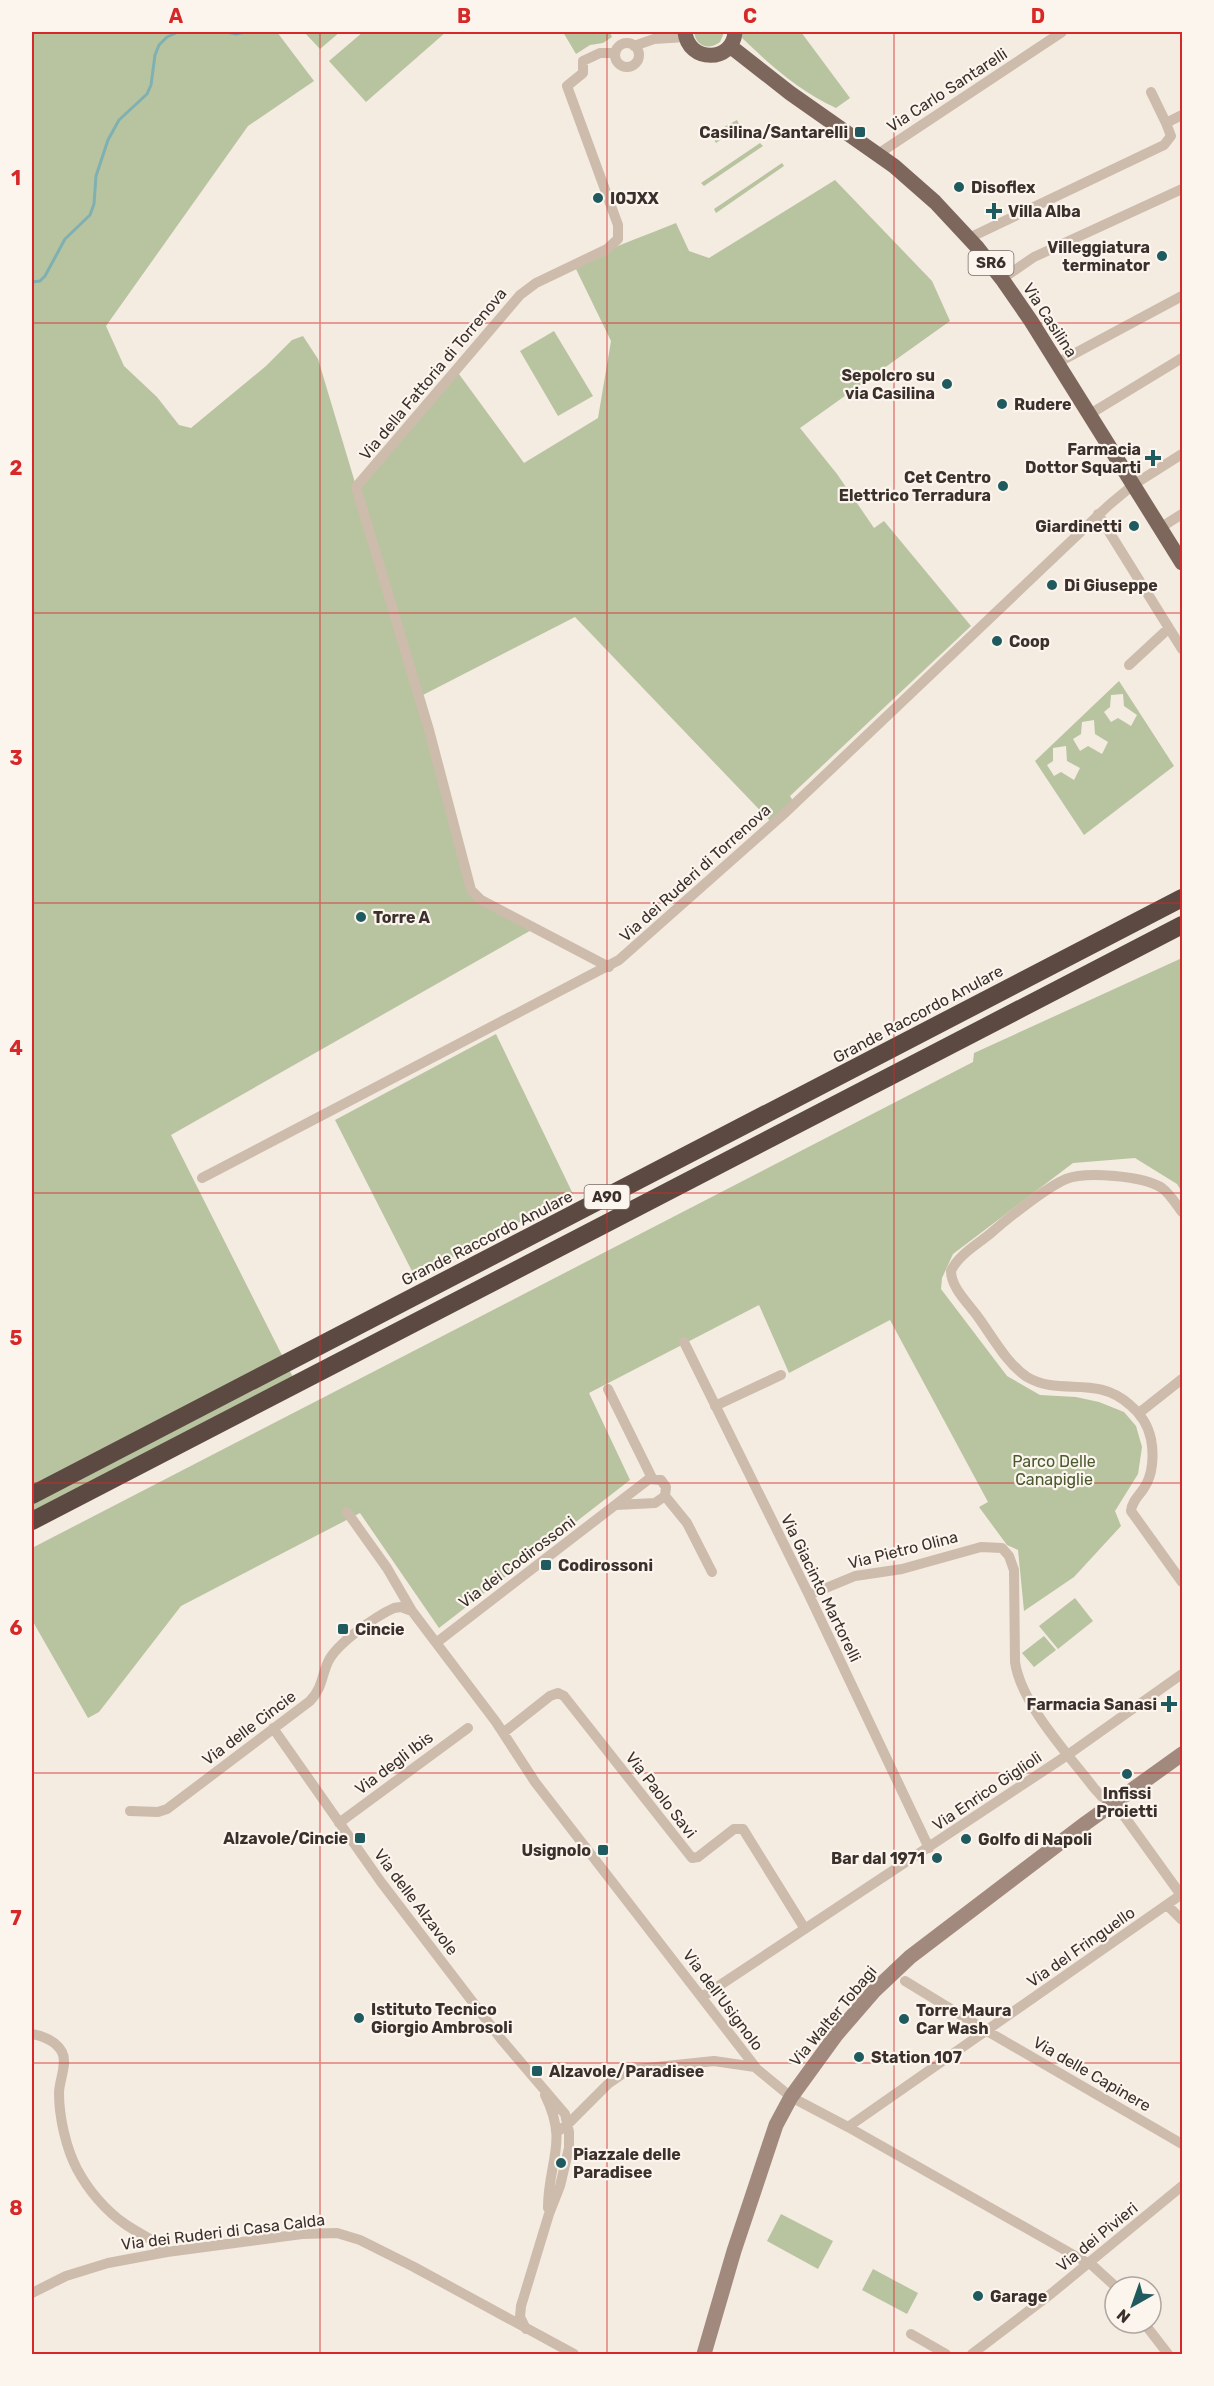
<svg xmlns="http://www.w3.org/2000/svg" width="1214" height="2386" font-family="Rubik,sans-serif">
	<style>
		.green { fill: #b8c4a0; fill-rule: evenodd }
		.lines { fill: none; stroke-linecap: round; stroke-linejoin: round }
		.stream { stroke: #7fb0b2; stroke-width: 3 }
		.street { stroke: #cdbbac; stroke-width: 10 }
		.secondary { stroke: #a18a7d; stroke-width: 15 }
		.primary { stroke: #7d675c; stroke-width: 15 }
		.highway { stroke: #5c4a42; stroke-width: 18 }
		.grid { fill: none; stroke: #d62828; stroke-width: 1.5; stroke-opacity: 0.55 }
		.poi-dot { fill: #1f5a5e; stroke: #fbf5ee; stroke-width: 2 }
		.labels { text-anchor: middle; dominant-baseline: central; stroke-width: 4.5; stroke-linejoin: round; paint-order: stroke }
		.shield { fill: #fbf5ee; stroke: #756b66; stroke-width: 1.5 }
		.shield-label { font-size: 15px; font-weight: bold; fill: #3b302b }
		.street-label { font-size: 16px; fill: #3b302b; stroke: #fbf5ee }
		.poi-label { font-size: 16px; font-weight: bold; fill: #3b302b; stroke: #fbf5ee; text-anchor: start }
		.park-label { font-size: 16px; fill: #4a5a2e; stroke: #fbf5ee }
		.neatline { fill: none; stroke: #d62828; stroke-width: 2 }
		.grid-label { font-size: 20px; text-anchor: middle; font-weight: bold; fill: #d62828 }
	</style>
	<rect width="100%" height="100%" fill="#f4ebe1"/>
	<path class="green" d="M32 32H277L314 81 248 126 106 326 124 366 157 397 179 425 191 428 266 366 292 340 303 336 318 359 356 486 456 370 524 463 598 418 611 341 574 265C607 249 642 237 676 223L689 251 709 258 835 180 932 281 950 321 800 428 837 474 874 528 884 521 971 626 790 796 795 804 773 824 575 617 419 697 472 893 535 928 171 1135 297 1385 32 1521Z
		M304 32H340L320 49Z
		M363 32H446L366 102 329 61Z
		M563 32H610L612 37 603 43 590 45 576 54Z
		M694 32H724V33L720 42C708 51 696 46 694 32Z
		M741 32H801L850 98 836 108C799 91 769 64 740 36Z
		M737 120 740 126 716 143 711 134Z
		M760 143 763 146 704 186 701 183Z
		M782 163 784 166 716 213 714 209Z
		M554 331 593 396 558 416 520 351Z
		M1119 681 1174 766 1084 835 1035 761ZM1123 694 1124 706 1137 715 1131 726 1118 718 1111 722 1104 712 1110 707 1111 695ZM1094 720 1095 734 1108 742 1102 754 1088 746 1080 751 1073 739 1081 734 1082 722ZM1066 746 1067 761 1080 768 1074 780 1061 772 1054 776 1047 765 1053 761V748Z
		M1182 958V1192L1177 1184 1135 1158 1073 1163 953 1254 942 1278 941 1289 1007 1376 1040 1395 1076 1397 1099 1402 1124 1412 1136 1426 1142 1447 1138 1474 1115 1511 1121 1526 1074 1577 1024 1611 1018 1550 1007 1545 979 1507 988 1502 890 1320 789 1373 759 1305 589 1393 630 1480 439 1628 360 1513 181 1606 99 1712 88 1718 32 1620V1548L973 1062 974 1053Z
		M496 1034 573 1194 415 1277 335 1120Z
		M1075 1598 1093 1621 1058 1649 1039 1626Z
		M1044 1636 1056 1650 1034 1667 1022 1653Z
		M781 2214 833 2241 818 2269 767 2241Z
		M873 2269 918 2293 907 2314 862 2290Z"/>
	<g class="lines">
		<path class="stream" d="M226 32 236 34 245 32
			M32 282 40 281 45 276 65 239 90 215 94 204 96 176 108 140 119 120 147 94 151 85 155 55 159 45 167 37 178 32"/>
		<path class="street" d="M615 55a12 12 0 1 1 24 0a12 12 0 1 1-24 0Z
			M634 46 654 39 686 37
			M1151 92 1166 123
			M878 154 1062 32
			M969 238 1164 145 1171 136 1166 123 1182 115
			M1002 279 1034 257 1182 189
			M1057 363 1182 296
			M1090 414 1182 358
			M1098 514 1182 649
			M1160 528 1182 514
			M1129 665 1169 628
			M609 967 481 900 471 890 429 730 356 487 520 295 536 283 607 249 618 239V225L567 86 583 73V61L600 53H615
			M202 1178 619 960 786 812 1109 505 1133 485 1182 454
			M1182 1212C1176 1204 1170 1194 1162 1188 1144 1176 1086 1171 1066 1179 1047 1187 1008 1218 991 1233 978 1244 958 1255 951 1271 951 1288 969 1304 978 1317 992 1336 1007 1364 1027 1377 1061 1397 1096 1374 1130 1405 1141 1414 1148 1425 1151 1439 1154 1455 1153 1475 1144 1488 1139 1496 1132 1501 1131 1511L1182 1582
			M684 1342 809 1595 929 1848
			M608 1389 652 1478
			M715 1406 781 1375
			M1139 1413 1182 1379
			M665 1496 687 1523 712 1572
			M347 1512 387 1568 412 1611 496 1722 535 1782 757 2069 791 2097 848 2127 1093 2266 1116 2287
			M809 1595 855 1576 902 1569 981 1547 1002 1548 1009 1556 1014 1570 1015 1662C1021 1704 1068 1754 1094 1788L1102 1797 1114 1802 1181 1895
			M436 1643 649 1479 661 1480 666 1487 665 1496 655 1503 616 1505
			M273 1728 381 1882 501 2039 565 2114 569 2132V2148L560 2186 549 2214 521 2306 520 2317 526 2329
			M503 1733 550 1696 558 1693 564 1696 692 1858 698 1857 734 1829H743L805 1929
			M130 1811 158 1812 167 1809 310 1701C323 1687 321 1677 328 1662 336 1644 376 1616 394 1608L401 1607 412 1611
			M339 1823 468 1728
			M1167 1905 1182 1920
			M905 1981 987 2031 1182 2144
			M702 1997 1069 1754 1182 1674
			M32 2034C43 2036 56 2041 62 2052 68 2063 59 2081 59 2093 59 2117 66 2148 77 2169 88 2190 106 2211 125 2224 139 2234 154 2239 167 2252
			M545 2095C569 2143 548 2161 548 2208
			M848 2127 1182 1894
			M557 2132 568 2124 608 2084 628 2070 714 2061 755 2067
			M32 2293 66 2276 108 2263 167 2252 302 2234 337 2233 360 2240 414 2267 574 2354
			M1144 2323 1168 2354
			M911 2334 946 2354
			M972 2354 1052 2293 1182 2186"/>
		<path class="secondary" d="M704 2354 734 2251 776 2125 791 2097 836 2035 874 1991 910 1957 1086 1823 1182 1754"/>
		<path class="primary" d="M685 32C688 63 733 63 735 32
			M730 46 790 93 894 166 935 202 976 246 1002 279 1031 321 1182 563"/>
		<path class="highway" d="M32 1495 1182 898
			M32 1521 1182 925"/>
	</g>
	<path class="grid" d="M320 32V2354M607 32V2354M894 32V2354M32 323H1182M32 613H1182M32 903H1182M32 1193H1182M32 1483H1182M32 1773H1182M32 2063H1182"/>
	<g class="poi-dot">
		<rect x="854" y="126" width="12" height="12" rx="3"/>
		<circle cx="959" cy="187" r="6"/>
		<circle cx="598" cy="198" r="6"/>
		<path d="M991 202h6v6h6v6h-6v6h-6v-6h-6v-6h6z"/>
		<circle cx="1162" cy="256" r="6"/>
		<circle cx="947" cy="384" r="6"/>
		<circle cx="1002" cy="404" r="6"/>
		<path d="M1150 449h6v6h6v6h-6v6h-6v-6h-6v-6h6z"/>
		<circle cx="1003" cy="486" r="6"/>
		<circle cx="1134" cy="526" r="6"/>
		<circle cx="1052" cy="585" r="6"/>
		<circle cx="997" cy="641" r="6"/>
		<circle cx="361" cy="917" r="6"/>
		<rect x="540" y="1559" width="12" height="12" rx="3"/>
		<rect x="337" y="1623" width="12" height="12" rx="3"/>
		<path d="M1166 1695h6v6h6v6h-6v6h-6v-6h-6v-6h6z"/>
		<circle cx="1127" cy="1774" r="6"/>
		<rect x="354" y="1832" width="12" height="12" rx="3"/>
		<circle cx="966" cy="1839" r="6"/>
		<rect x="597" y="1844" width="12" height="12" rx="3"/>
		<circle cx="937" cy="1858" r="6"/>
		<circle cx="359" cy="2018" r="6"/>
		<circle cx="904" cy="2019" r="6"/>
		<circle cx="859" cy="2057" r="6"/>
		<rect x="531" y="2065" width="12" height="12" rx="3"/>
		<circle cx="561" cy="2163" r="6"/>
		<circle cx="978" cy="2296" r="6"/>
	</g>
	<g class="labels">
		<g class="shield">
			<rect x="968.5" y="251" width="45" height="24" rx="4.5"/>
			<rect x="584.5" y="1185" width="45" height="24" rx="4.5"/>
		</g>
		<g class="shield-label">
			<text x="991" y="263">SR6</text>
			<text x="607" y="1197">A90</text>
		</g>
		<g class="street-label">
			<text transform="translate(947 90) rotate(-33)">Via Carlo Santarelli</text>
			<text transform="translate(1050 320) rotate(57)">Via Casilina</text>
			<text transform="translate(433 374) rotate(-50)">Via della Fattoria di Torrenova</text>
			<text transform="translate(695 873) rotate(-42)">Via dei Ruderi di Torrenova</text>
			<text transform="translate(918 1014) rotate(-28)">Grande Raccordo Anulare</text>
			<text transform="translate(487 1238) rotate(-27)">Grande Raccordo Anulare</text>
			<text transform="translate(903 1550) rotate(-14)">Via Pietro Olina</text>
			<text transform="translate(517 1562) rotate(-37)">Via dei Codirossoni</text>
			<text transform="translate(821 1588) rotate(64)">Via Giacinto Martorelli</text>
			<text transform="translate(249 1728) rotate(-37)">Via delle Cincie</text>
			<text transform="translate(394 1763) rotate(-37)">Via degli Ibis</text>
			<text transform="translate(987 1791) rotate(-34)">Via Enrico Giglioli</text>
			<text transform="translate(661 1795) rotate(52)">Via Paolo Savi</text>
			<text transform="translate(416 1902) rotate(53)">Via delle Alzavole</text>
			<text transform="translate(1081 1947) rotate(-35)">Via del Fringuello</text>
			<text transform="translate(723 2000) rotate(53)">Via dell'Usignolo</text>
			<text transform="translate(833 2016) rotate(-50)">Via Walter Tobagi</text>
			<text transform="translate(1092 2074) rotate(30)">Via delle Capinere</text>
			<text transform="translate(223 2232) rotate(-7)">Via dei Ruderi di Casa Calda</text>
			<text transform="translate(1097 2237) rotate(-39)">Via dei Pivieri</text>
		</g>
		<g class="poi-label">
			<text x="848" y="132" text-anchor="end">Casilina/Santarelli</text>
			<text x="971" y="187">Disoflex</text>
			<text x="610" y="198">I0JXX</text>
			<text x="1008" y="211">Villa Alba</text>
			<text x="1150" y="247" text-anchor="end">Villeggiatura<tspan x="1150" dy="18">terminator</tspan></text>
			<text x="935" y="375" text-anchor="end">Sepolcro su<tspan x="935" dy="18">via Casilina</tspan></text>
			<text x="1014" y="404">Rudere</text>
			<text x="1141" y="449" text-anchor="end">Farmacia<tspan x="1141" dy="18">Dottor Squarti</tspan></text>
			<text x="991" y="477" text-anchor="end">Cet Centro<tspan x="991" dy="18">Elettrico Terradura</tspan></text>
			<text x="1122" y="526" text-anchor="end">Giardinetti</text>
			<text x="1064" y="585">Di Giuseppe</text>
			<text x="1009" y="641">Coop</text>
			<text x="373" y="917">Torre A</text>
			<text x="558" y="1565">Codirossoni</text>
			<text x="355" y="1629">Cincie</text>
			<text x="1157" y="1704" text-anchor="end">Farmacia Sanasi</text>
			<text x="1127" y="1793" text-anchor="middle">Infissi<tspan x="1127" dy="18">Proietti</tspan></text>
			<text x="348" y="1838" text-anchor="end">Alzavole/Cincie</text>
			<text x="978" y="1839">Golfo di Napoli</text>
			<text x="591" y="1850" text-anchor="end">Usignolo</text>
			<text x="925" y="1858" text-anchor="end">Bar dal 1971</text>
			<text x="371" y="2009">Istituto Tecnico<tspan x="371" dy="18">Giorgio Ambrosoli</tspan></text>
			<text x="916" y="2010">Torre Maura<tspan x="916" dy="18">Car Wash</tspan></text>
			<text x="871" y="2057">Station 107</text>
			<text x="549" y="2071">Alzavole/Paradisee</text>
			<text x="573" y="2154">Piazzale delle<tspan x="573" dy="18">Paradisee</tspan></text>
			<text x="990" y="2296">Garage</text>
		</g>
		<g class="park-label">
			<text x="1054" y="1461">Parco Delle<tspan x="1054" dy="18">Canapiglie</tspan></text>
		</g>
	</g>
	<rect width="1214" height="2386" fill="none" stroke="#fbf5ee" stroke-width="66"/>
	<g transform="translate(1133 2305) rotate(220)"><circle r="28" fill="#fbf5ee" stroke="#aea6a0" stroke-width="1.5"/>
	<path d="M0-4.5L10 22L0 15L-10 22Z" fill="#1f5a5e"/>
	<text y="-9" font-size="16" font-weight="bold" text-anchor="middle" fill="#3b302b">N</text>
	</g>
	<rect x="33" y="33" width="1148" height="2320" class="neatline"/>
	<g class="grid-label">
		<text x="176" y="23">A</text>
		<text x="464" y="23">B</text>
		<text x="750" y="23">C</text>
		<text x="1038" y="23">D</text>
		<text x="16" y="185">1</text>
		<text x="16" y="475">2</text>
		<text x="16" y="765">3</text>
		<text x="16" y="1055">4</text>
		<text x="16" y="1345">5</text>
		<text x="16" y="1635">6</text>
		<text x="16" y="1925">7</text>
		<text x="16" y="2215">8</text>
	</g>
</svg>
